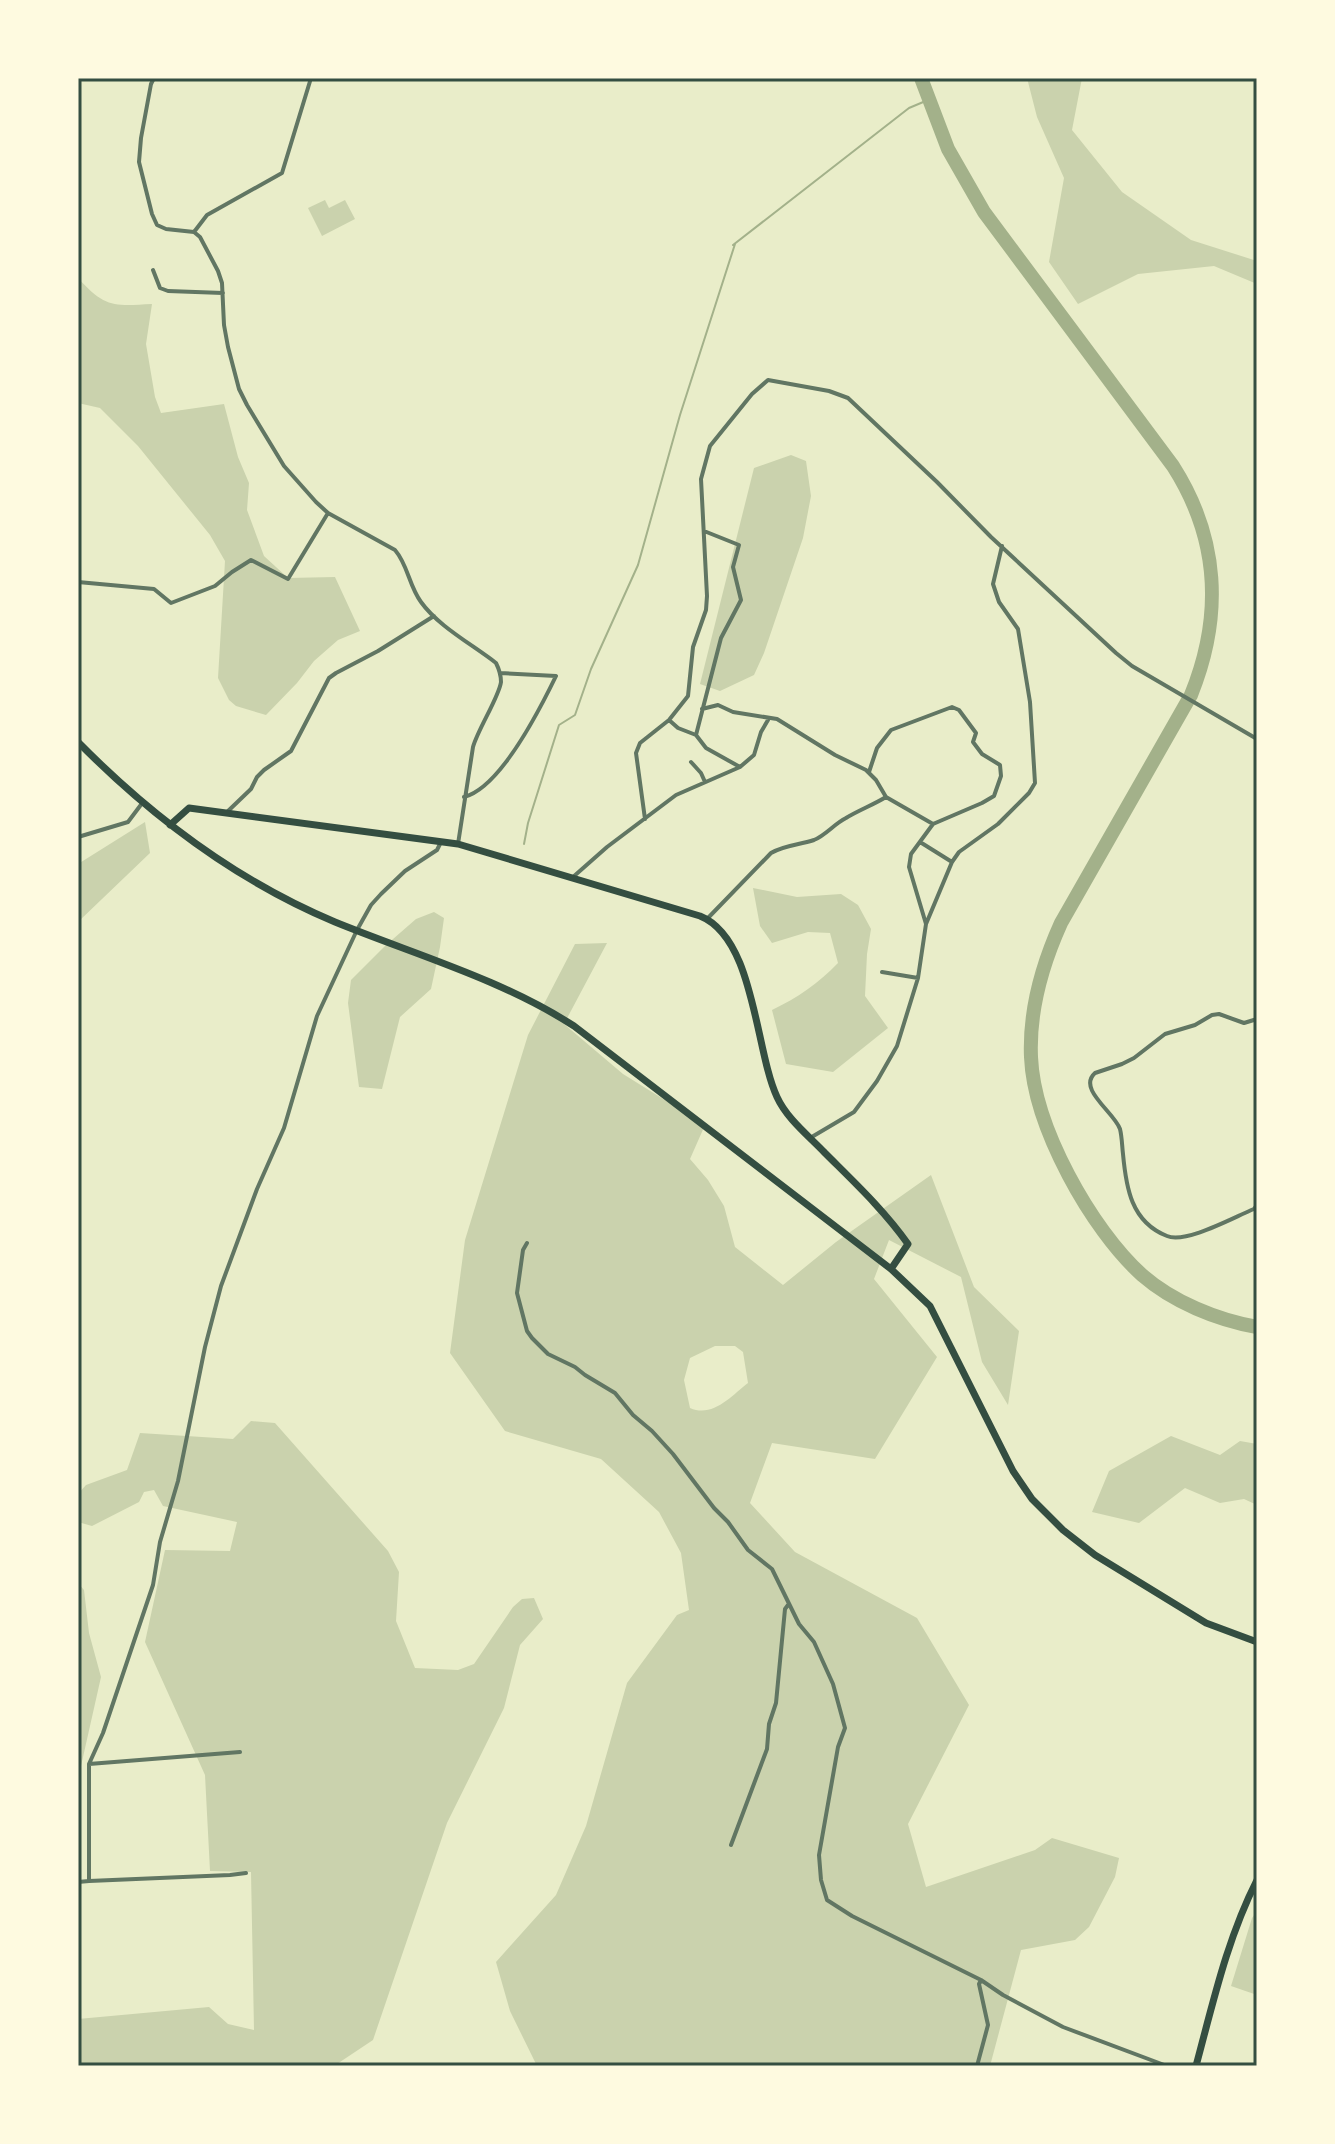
<svg xmlns="http://www.w3.org/2000/svg" width="1335" height="2144" font-family="Poppins,sans-serif">
	<style>
		.green { fill: #cad2ad; fill-rule: evenodd }
		.lines { fill: none; stroke-linecap: round; stroke-linejoin: round }
		.stream { stroke: #a3b18a; stroke-width: 2 }
		.river { stroke: #a3b18a; stroke-width: 14 }
		.minor { stroke: #617663; stroke-width: 4 }
		.primary { stroke: #344e41; stroke-width: 7 }
		.neatline { fill: none; stroke: #344e41; stroke-width: 3 }
	</style>
	<rect width="100%" height="100%" fill="#e9edc9"/>
	<path class="green" d="M1027 78H1082L1072 130 1122 192 1191 240 1257 261V284L1214 266 1138 274 1078 304 1049 262 1064 178 1037 117Z
		M325 200 329 208 345 200 355 219 322 236 308 208Z
		M78 278C105 308 114 306 152 304L146 344 155 397 161 413 224 404 238 457 249 483 247 510 264 556 288 578 335 577 360 631 338 640 314 661 297 683 266 715 236 706 229 700 218 678 225 561 210 535 138 446 100 408 78 403Z
		M791 455 806 461 811 496 803 538 764 653 754 675 720 691 700 684 754 468Z
		M145 822 150 853 78 922V864Z
		M753 888 797 897 841 894 858 905 871 929 867 954 865 996 888 1028 833 1072 786 1064 772 1010C797 998 819 983 838 963L830 933 808 932 772 943 760 926Z
		M434 912 444 918 440 947 431 989 400 1017 382 1089 359 1087 348 1003 351 980 385 946 416 919Z
		M607 943 564 1024 623 1074 705 1125 690 1159 708 1180 724 1206 735 1247 783 1285 836 1242 931 1175 974 1287 1019 1331 1008 1405 982 1362 961 1277 889 1240 874 1279 937 1357 875 1459 772 1443 750 1503 795 1552 917 1618 969 1705 908 1824 926 1887 1035 1850 1052 1838 1119 1858 1115 1877 1089 1927 1075 1940 1021 1950 990 2066H537L510 2011 496 1962 556 1895 586 1826 627 1683 677 1615 689 1610 681 1553 659 1512 601 1459 505 1431 450 1353 465 1240 528 1035 575 944ZM715 1346H735L743 1352 748 1383C731 1396 713 1418 690 1408L684 1380 690 1358Z
		M251 1421 275 1423 388 1551 399 1572 396 1621 415 1668 458 1670 474 1664 513 1607 522 1599 534 1598 543 1619 520 1645 504 1708 447 1823 373 2040 334 2066H78V2019L209 2007 228 2024 254 2030 251 1872 210 1871 205 1775 145 1642 165 1550 230 1551 237 1522 163 1506 154 1490 144 1492 139 1502 92 1526 78 1522V1494L86 1485 127 1470 140 1433 233 1439Z
		M1171 1436 1220 1455 1240 1441 1257 1444V1505L1244 1499 1220 1503 1185 1488 1139 1523 1092 1512 1109 1471Z
		M78 1583 84 1590 89 1633 101 1677 81 1766H78Z
		M1257 1911V1995L1231 1986 1252 1918Z"/>
	<g class="lines">
		<path class="stream" d="M524 844 528 823 559 725 575 715 591 669 638 565 680 415 735 244 733 245 909 108 928 100"/>
		<path class="river" d="M921 78 948 149 984 212 1173 466C1219 538 1223 616 1191 695L1061 923C1042 965 1029 1010 1031 1057 1034 1127 1091 1229 1142 1275 1173 1302 1217 1320 1257 1327"/>
		<path class="minor" d="M154 78 151 84 141 138 139 162 152 214 157 225 166 229 194 232 200 237 218 271 222 283 224 325 228 347 239 389 247 405 284 466 316 502 328 513 395 550C408 565 409 586 421 602 438 626 473 645 496 663 499 669 501 675 501 682 499 697 478 729 473 747L458 844
			M194 232 207 215 282 173 311 78
			M153 270 160 288 168 291 223 293
			M704 531 739 545 733 567 741 600 721 638 696 735 706 748 740 767
			M78 582 154 589 171 603 215 586 232 572 251 560 288 579 328 513
			M702 709 718 705 733 712 777 719 835 755 866 770 876 780 886 797 933 824
			M669 720 678 728 696 735
			M691 762 701 773 705 782
			M869 772 877 748 891 730 952 707 959 710 976 733 973 742 982 754 1000 765 1001 776 994 796 982 803 933 824 911 854 909 867 926 924
			M464 797C500 788 540 709 556 676L500 673
			M227 812 251 789 257 777 264 770 291 751 329 678 336 673 378 651 434 616
			M645 819 636 753 640 743 669 720 688 696 693 647 706 610 707 596 701 479 710 446 752 394 768 380 829 391 848 398 937 482 991 537 1116 653 1132 666 1257 739
			M78 837 128 822 143 802
			M920 842 952 862
			M573 877 607 847 676 795 740 767 754 755 761 732 768 720
			M707 919 771 853C784 845 799 845 814 840 826 835 834 824 846 818 859 810 873 805 886 797
			M882 972 918 978
			M1257 1019 1244 1023 1219 1014 1212 1015 1195 1025 1165 1034 1134 1058 1122 1064 1095 1073C1077 1089 1114 1112 1120 1129 1122 1137 1122 1146 1123 1154 1126 1187 1131 1222 1167 1236 1186 1244 1234 1217 1254 1209L1257 1205
			M810 1138 854 1112 877 1081 897 1046 918 978 926 924 952 862 959 852 998 824 1029 793 1035 783 1030 702 1018 629 999 602 993 584 1002 546
			M527 1243 523 1250 517 1293 527 1331 532 1338 548 1354 575 1367 585 1375 615 1393 633 1415 652 1431 673 1454 714 1508 728 1522 748 1550 772 1569 799 1624 814 1642 833 1684 845 1728 838 1747 819 1855 821 1880 827 1900 852 1916 981 1980 1003 1995 1063 2027 1167 2066
			M89 1764 240 1752
			M731 1845 767 1749 769 1724 776 1703 785 1609 788 1605
			M89 1881 230 1875 246 1873
			M78 1882 89 1881V1764L103 1733 153 1585 160 1542 178 1481 205 1347 221 1286 257 1189 284 1128 317 1016 357 930 371 905 381 894 405 871 437 850 441 842
			M977 2066 988 2025 979 1984 981 1980"/>
		<path class="primary" d="M78 742C152 817 237 881 335 922 416 955 501 979 574 1026L891 1269 930 1306 1013 1471 1032 1499 1063 1530 1095 1555 1206 1623 1257 1642
			M170 825 189 808 458 844 700 916C755 938 755 1050 777 1097 787 1119 809 1136 825 1153 854 1182 884 1210 908 1244L891 1269
			M1196 2066C1213 2003 1227 1939 1257 1880"/>
	</g>
	<rect width="1335" height="2144" fill="none" stroke="#fefae0" stroke-width="160"/>
	<rect x="80" y="80" width="1175" height="1984" class="neatline"/>
</svg>
